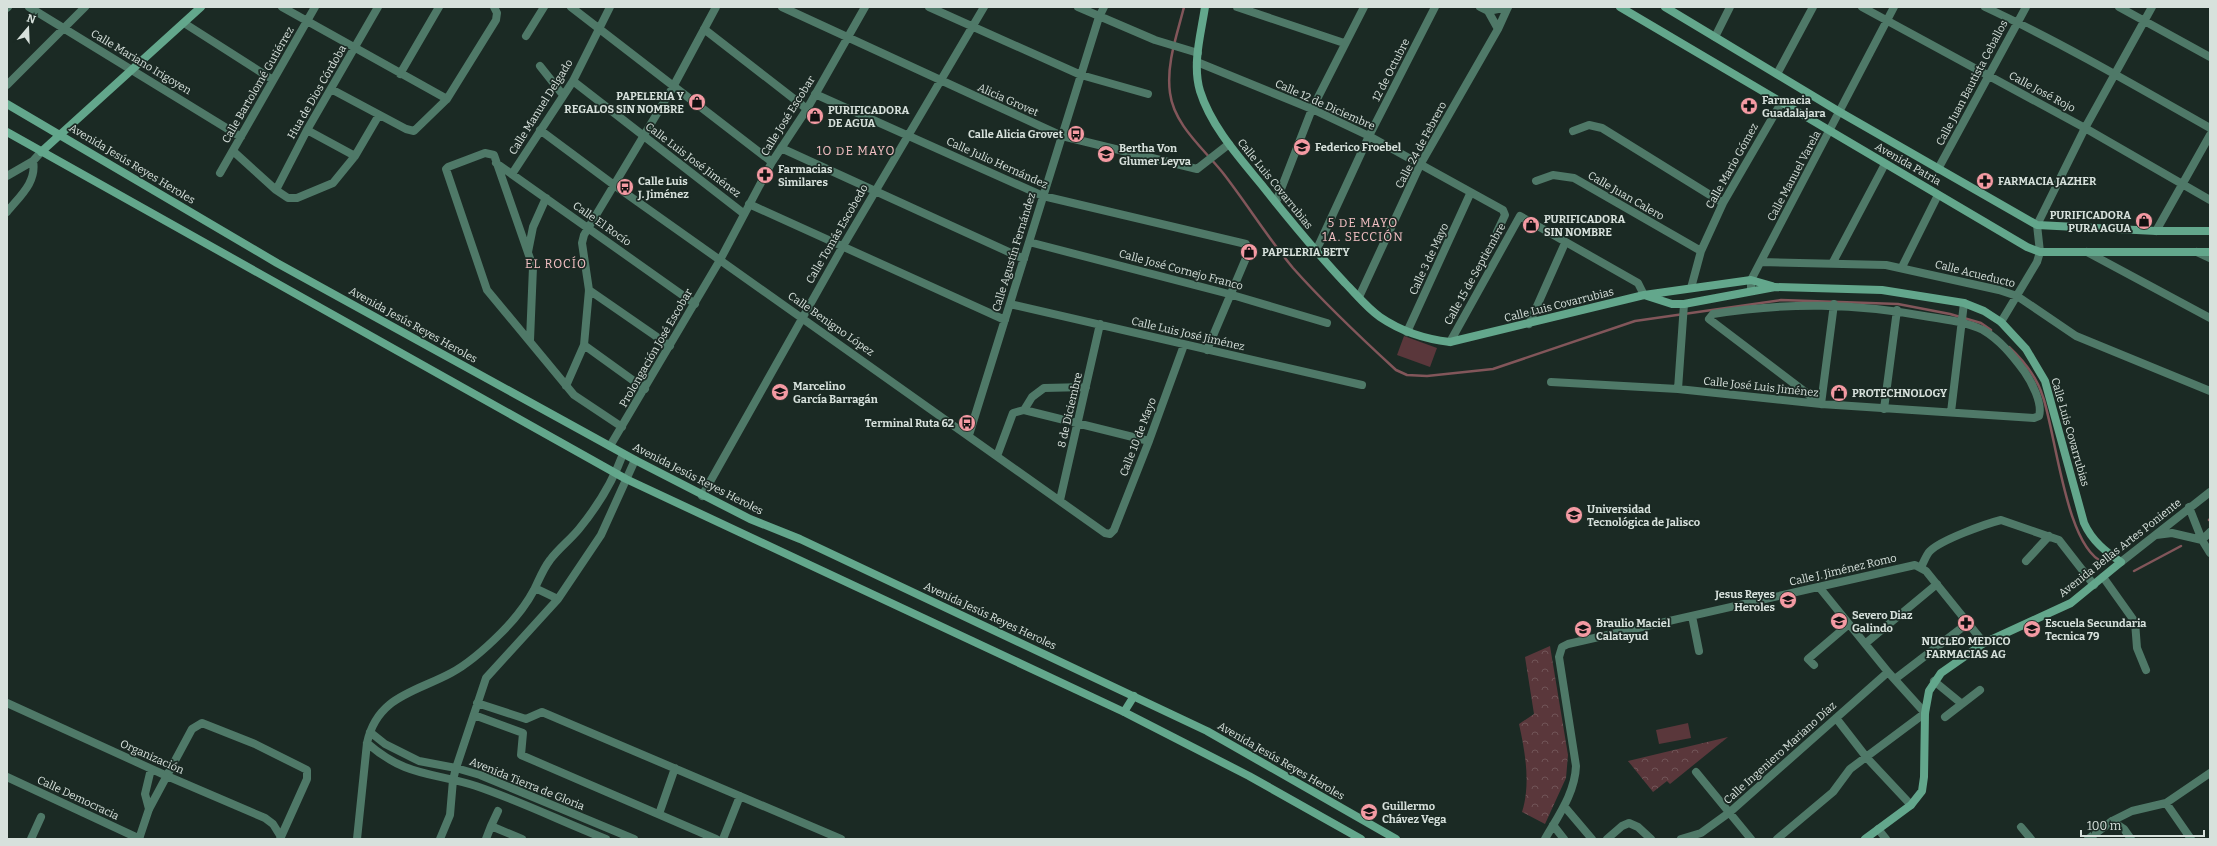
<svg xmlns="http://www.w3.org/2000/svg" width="2217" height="846" font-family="Bitter,serif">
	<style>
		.park { fill: url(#park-crowns) }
		.pitch { fill: #5a373b }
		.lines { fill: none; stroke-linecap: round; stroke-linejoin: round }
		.stream { stroke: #82565a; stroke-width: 2.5 }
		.street { stroke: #4f7968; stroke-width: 8 }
		.secondary { stroke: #63a78c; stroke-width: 8 }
		.labels { text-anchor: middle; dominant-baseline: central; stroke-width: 3.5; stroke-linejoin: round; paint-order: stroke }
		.street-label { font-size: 11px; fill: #d7e1dc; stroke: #1b2a24 }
		.poi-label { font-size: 11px; font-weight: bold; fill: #d7e1dc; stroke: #1b2a24; text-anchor: start }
		.neighbourhood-label { font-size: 12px; letter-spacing: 1px; fill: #f5c1c5; stroke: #1b2a24 }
	</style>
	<defs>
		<pattern id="park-crowns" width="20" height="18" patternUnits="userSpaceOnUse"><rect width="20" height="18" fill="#5a373b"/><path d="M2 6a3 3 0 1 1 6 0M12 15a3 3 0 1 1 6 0" fill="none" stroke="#715457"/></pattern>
	</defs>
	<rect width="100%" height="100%" fill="#1b2a24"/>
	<path class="park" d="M1550 646 1568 755 1566 778 1545 824 1522 812C1531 784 1525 751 1519 724L1534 714 1525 657Z
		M1728 737 1670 784 1667 781 1653 792 1628 761Z"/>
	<path class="pitch" d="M1404 336 1437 348 1430 367 1397 355Z
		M1688 723 1691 738 1659 744 1656 730Z"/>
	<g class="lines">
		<path class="stream" d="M1184 7C1177 35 1166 64 1170 93 1174 125 1204 149 1223 173 1247 204 1268 238 1293 268 1325 304 1360 337 1396 370L1407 375 1427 376 1493 369 1635 321 1781 300 1898 304 1950 314 1981 323 1991 330
			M2009 347C2024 361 2037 377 2043 397 2056 435 2066 547 2103 562
			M2209 520 2210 519
			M2134 571 2181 546"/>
		<path class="street" d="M29 7 241 137
			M282 7 447 99
			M571 7 772 162
			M782 7 1062 136 1197 169 1229 144
			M929 7 1081 75 1148 94
			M1078 7 1155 40 1198 53
			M1237 7 1344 43
			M1480 7 1488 11 1498 29
			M1862 7 2085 128 2210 200
			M1985 7C2062 43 2136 86 2210 128
			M2119 7 2210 57
			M7 8 8 7
			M1488 11 1508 7
			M184 23 273 80
			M704 29 807 109
			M526 36 544 7
			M1715 37 1730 7
			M1197 62 1312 109 1369 136 1503 210 1505 215 1497 232
			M540 66 563 95
			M400 74 439 7
			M1777 74 1813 7
			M573 81 743 213
			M7 85 85 7
			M331 89 406 129 414 131 447 99 496 20 497 13 494 7
			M815 94 1043 196 1246 244 1249 251 1207 350
			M307 130 355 156
			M540 130 614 185 1105 533 1110 534 1114 530 1149 441 1184 345
			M1573 131 1589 125 1602 128 1723 203
			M781 148 1024 259
			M233 151 276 190 288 198H297L333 183 355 156 379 115
			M496 163 695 304
			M1938 169 2026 7
			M220 173 315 7
			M512 174 573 81 610 7
			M7 176 33 161 41 152
			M1536 181 1553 175 1574 178 1701 251
			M276 190 307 130 378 7
			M1276 202 1312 109 1364 7
			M749 204 1005 320
			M7 212C20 196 37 182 33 161
			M2156 231 2210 135
			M1029 242 1229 294 1327 323
			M1316 251 1369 136 1435 7
			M528 252 533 227 546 198
			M2087 252 2210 318
			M2197 252 2210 258
			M1761 262 1886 265 1999 290 2017 296 2076 336 2210 391
			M1833 262 1885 164
			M1902 267 1938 195
			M1691 288 1701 251 1723 203 1781 103
			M589 290 670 346
			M1751 291V280L1894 7
			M1359 297 1420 165 1498 29 1508 7
			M1010 304 1362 385
			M2001 322 2037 262 2040 252 2037 225 2085 128 2152 7
			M1529 324 1565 243
			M1407 332 1470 194
			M530 340 533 267 494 155 485 153 448 167 446 169 487 290 574 395 622 427
			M1450 342 1520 216 1638 283 1644 295
			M584 345 645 389
			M1551 382 1678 389 1821 404 2034 418 2039 416C2043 403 2031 381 2024 371 2012 355 2000 340 1983 330 1967 322 1948 320 1930 317 1856 303 1788 302 1713 314L1709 319 1821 404 1834 304
			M566 386 584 345 589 290 582 243 584 235 673 87 716 7
			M1678 389 1684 304
			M1884 409 1897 310
			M1024 410 1149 441
			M1951 412 1964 303
			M969 435 1099 17 1104 7
			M610 446 720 260 772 162 807 109 865 7
			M997 456 1013 413 1024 410 1032 397 1044 388 1086 387
			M702 496 843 246 984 7
			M1060 500 1100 324
			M2189 507 2202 540 2210 553
			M2156 535 2172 533 2202 540
			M2202 540 2210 532
			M2026 561 2049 536
			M2121 562 2210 492
			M1921 567C1924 562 1926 555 1930 551 1941 540 1985 524 2001 520L2059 540 2094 585
			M2103 577 2135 622 2137 648 2146 670
			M535 588 558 599
			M1692 616 1699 651
			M1866 643 1937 584
			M1814 665 1808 659 1849 624
			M1895 679 1968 623
			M1934 681 1962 704
			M7 703 167 776 265 818 273 824 281 837
			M477 703 526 719 542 712 841 839
			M474 715 523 733 521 755 716 839
			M1945 717 1980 690
			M1836 718 1867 758 1911 805
			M370 732 385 744 419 761 456 768 480 775 634 839
			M367 743C406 777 431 772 476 786 520 801 563 822 606 839
			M1696 772 1751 839
			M7 777 140 839
			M2166 803 2191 839
			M1564 806 1592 839
			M149 809 145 794 151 769
			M659 814 675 768
			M2112 821 2124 829 2131 839
			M1553 825 1564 839
			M491 826 498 811
			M2021 827 2031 839
			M1878 829 1886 839
			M31 839 41 817
			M139 839 149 809 192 729 202 723 255 744 307 770V779L280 839
			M357 839 367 743C377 696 416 692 451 673 470 663 486 648 501 633 513 621 526 605 534 590 539 580 543 569 550 560 558 549 570 540 579 529 597 507 613 481 623 454
			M440 839 450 815 453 780 456 768 486 678 558 599 601 535 635 460
			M486 839 491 826 522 839
			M723 839 740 796
			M1545 839C1558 816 1575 793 1576 766L1559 657 1562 647 1568 644 1915 565 1926 571 1984 643
			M1607 839 1622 826 1629 823 1638 827 1651 839
			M1681 839 1701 833 1730 812 1888 672
			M1777 839 1833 792 1850 769 1925 713 1888 672 1819 587
			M2088 839 2112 821 2132 811 2166 803 2210 773"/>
		<path class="secondary" d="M1205 7C1201 34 1192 64 1200 91 1211 126 1238 156 1261 184 1288 218 1315 251 1345 283 1356 294 1367 308 1380 317 1402 332 1424 339 1450 342L1644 295 1751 280 1772 286
			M1620 7 2027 247 2040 252H2210
			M1665 7 1838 111 2037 225 2156 231H2210
			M7 104 277 263 635 460 750 519 800 539 1207 731 1396 839
			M7 132 626 479 1124 712 1249 776 1361 839
			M41 152 201 7
			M1644 295 1672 304H1684L1775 287 1882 290 1964 303 1984 311 2001 322 2026 349 2045 381 2084 523C2092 541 2106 552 2121 562L2071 603 1984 643 1941 673 1929 691 1925 713 1924 777 1922 791 1911 805 1865 839
			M1124 712 1134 696"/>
	</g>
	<defs>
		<g id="shop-disc" transform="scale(0.9)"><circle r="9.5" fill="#f49aa3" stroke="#1b2a24"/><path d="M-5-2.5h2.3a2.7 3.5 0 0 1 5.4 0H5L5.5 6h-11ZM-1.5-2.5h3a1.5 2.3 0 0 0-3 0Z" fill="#111"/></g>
		<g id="pharmacy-disc" transform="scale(0.9)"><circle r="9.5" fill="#f49aa3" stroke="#1b2a24"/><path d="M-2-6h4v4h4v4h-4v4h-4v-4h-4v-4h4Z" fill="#111"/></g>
		<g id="bus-disc" transform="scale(0.9)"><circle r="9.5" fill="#f49aa3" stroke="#1b2a24"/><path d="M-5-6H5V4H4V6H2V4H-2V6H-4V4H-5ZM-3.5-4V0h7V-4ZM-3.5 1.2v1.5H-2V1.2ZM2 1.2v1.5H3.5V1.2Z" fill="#111"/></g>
		<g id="school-disc" transform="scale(0.9)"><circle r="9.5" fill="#f49aa3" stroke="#1b2a24"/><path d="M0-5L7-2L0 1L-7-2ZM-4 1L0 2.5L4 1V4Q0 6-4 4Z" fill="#111"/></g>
		<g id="university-disc" transform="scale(0.9)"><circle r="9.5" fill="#f49aa3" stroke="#1b2a24"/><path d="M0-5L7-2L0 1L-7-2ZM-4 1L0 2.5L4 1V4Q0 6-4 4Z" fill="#111"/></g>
	</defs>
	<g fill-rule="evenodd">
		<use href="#shop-disc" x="697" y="102"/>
		<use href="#pharmacy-disc" x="1749" y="106"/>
		<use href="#shop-disc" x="815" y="116"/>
		<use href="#bus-disc" x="1076" y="134"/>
		<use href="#school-disc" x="1302" y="147"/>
		<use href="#school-disc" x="1106" y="154"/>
		<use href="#pharmacy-disc" x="765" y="175"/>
		<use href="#pharmacy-disc" x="1985" y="181"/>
		<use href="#bus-disc" x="625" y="187"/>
		<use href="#shop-disc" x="2144" y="221"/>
		<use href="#shop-disc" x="1531" y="225"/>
		<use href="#shop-disc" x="1249" y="252"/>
		<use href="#school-disc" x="780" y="392"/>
		<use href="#shop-disc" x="1839" y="393"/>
		<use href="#bus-disc" x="967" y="423"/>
		<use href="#university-disc" x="1574" y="515"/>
		<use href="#school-disc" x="1788" y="600"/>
		<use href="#school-disc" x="1839" y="621"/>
		<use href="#pharmacy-disc" x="1966" y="623"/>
		<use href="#school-disc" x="1583" y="629"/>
		<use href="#school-disc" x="2032" y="629"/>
		<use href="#school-disc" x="1369" y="812"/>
	</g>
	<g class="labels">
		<g class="street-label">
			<text transform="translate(141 62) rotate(31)">Calle Mariano Irigoyen</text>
			<text transform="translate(1391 70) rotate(-63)">12 de Octubre</text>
			<text transform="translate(1972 83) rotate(-62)">Calle Juan Bautista Ceballos</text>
			<text transform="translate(258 85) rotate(-60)">Calle Bartolomé Gutiérrez</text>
			<text transform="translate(317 92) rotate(-60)">Hua de Dios Córdoba</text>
			<text transform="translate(2042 92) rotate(28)">Calle José Rojo</text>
			<text transform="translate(1008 100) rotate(24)">Alicia Grovet</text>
			<text transform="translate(1325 105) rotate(24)">Calle 12 de Diciembre</text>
			<text transform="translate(541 107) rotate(-58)">Calle Manuel Delgado</text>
			<text transform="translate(788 116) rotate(-58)">Calle José Escobar</text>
			<text transform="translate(1421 145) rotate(-62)">Calle 24 de Febrero</text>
			<text transform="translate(693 160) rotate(37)">Calle Luis José Jiménez</text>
			<text transform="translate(997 163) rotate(24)">Calle Julio Hernández</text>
			<text transform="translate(132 164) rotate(31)">Avenida Jesús Reyes Heroles</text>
			<text transform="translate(1908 164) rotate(30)">Avenida Patria</text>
			<text transform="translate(1732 166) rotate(-61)">Calle Mario Gómez</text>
			<text transform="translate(1794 176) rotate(-62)">Calle Manuel Varela</text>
			<text transform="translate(1275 184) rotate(51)">Calle Luis Covarrubias</text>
			<text transform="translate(1626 196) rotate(30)">Calle Juan Calero</text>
			<text transform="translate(602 224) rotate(35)">Calle El Rocío</text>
			<text transform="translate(837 234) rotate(-60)">Calle Tomás Escobedo</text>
			<text transform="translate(1014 252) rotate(-73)">Calle Agustín Fernández</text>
			<text transform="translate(1429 259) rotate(-65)">Calle 3 de Mayo</text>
			<text transform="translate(1181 270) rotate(15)">Calle José Cornejo Franco</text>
			<text transform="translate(1475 274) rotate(-61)">Calle 15 de Septiembre</text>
			<text transform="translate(1975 274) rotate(14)">Calle Acueducto</text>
			<text transform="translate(1559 305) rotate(-14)">Calle Luis Covarrubias</text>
			<text transform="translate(831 324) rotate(35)">Calle Benigno López</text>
			<text transform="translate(413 325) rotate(29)">Avenida Jesús Reyes Heroles</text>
			<text transform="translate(1188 334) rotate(13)">Calle Luis José Jiménez</text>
			<text transform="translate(656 348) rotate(-60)">Prolongación José Escobar</text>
			<text transform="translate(1761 387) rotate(6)">Calle José Luis Jiménez</text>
			<text transform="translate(1070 410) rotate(-77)">8 de Diciembre</text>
			<text transform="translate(2070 432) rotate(74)">Calle Luis Covarrubias</text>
			<text transform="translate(1138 437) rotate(-69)">Calle 10 de Mayo</text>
			<text transform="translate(698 479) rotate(27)">Avenida Jesús Reyes Heroles</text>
			<text transform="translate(2120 548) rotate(-38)">Avenida Bellas Artes Poniente</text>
			<text transform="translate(1843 570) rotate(-13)">Calle J. Jiménez Romo</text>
			<text transform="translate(990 616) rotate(25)">Avenida Jesús Reyes Heroles</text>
			<text transform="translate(1780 753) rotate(-42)">Calle Ingeniero Mariano Díaz</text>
			<text transform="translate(152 757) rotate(24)">Organización</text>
			<text transform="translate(1281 761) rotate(30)">Avenida Jesús Reyes Heroles</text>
			<text transform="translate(527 784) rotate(22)">Avenida Tierra de Gloria</text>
			<text transform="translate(78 798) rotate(25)">Calle Democracia</text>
		</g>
		<g class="poi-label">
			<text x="684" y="96" text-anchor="end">PAPELERIA Y<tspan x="684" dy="13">REGALOS SIN NOMBRE</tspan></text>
			<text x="1762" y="100">Farmacia<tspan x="1762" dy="13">Guadalajara</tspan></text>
			<text x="828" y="110">PURIFICADORA<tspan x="828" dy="13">DE AGUA</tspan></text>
			<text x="1063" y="134" text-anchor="end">Calle Alicia Grovet</text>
			<text x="1315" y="147">Federico Froebel</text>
			<text x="1119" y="148">Bertha Von<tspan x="1119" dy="13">Glumer Leyva</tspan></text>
			<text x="778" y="169">Farmacias<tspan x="778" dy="13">Similares</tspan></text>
			<text x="638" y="181">Calle Luis<tspan x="638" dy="13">J. Jiménez</tspan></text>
			<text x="1998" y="181">FARMACIA JAZHER</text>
			<text x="2131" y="215" text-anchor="end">PURIFICADORA<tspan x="2131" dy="13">PURA AGUA</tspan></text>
			<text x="1544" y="219">PURIFICADORA<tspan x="1544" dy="13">SIN NOMBRE</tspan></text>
			<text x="1262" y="252">PAPELERIA BETY</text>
			<text x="793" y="386">Marcelino<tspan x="793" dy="13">García Barragán</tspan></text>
			<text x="1852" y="393">PROTECHNOLOGY</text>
			<text x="954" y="423" text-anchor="end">Terminal Ruta 62</text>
			<text x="1587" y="509">Universidad<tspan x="1587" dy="13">Tecnológica de Jalisco</tspan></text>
			<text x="1775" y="594" text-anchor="end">Jesus Reyes<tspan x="1775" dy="13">Heroles</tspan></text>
			<text x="1852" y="615">Severo Diaz<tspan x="1852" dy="13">Galindo</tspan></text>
			<text x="1596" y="623">Braulio Maciel<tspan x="1596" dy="13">Calatayud</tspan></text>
			<text x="2045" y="623">Escuela Secundaria<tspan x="2045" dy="13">Tecnica 79</tspan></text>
			<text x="1966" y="641" text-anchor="middle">NUCLEO MEDICO<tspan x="1966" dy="13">FARMACIAS AG</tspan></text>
			<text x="1382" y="806">Guillermo<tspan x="1382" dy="13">Chávez Vega</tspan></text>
		</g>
		<g class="neighbourhood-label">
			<text x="856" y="151">1O DE MAYO</text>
			<text x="1363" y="223">5 DE MAYO<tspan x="1363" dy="14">1A. SECCIÓN</tspan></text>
			<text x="556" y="264">EL ROCÍO</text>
		</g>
	</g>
	<rect width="2217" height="846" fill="none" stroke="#d7e1dc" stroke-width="16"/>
	<g transform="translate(28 28) rotate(19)" stroke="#1b2a24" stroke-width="3" paint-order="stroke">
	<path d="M0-3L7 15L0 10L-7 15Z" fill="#d7e1dc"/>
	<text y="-6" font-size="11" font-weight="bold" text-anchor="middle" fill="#d7e1dc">N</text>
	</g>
	<path d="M2081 830v6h123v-6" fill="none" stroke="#d7e1dc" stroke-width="2"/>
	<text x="2087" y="830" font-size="12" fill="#d7e1dc" stroke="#1b2a24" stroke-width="3" paint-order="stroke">100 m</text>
</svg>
